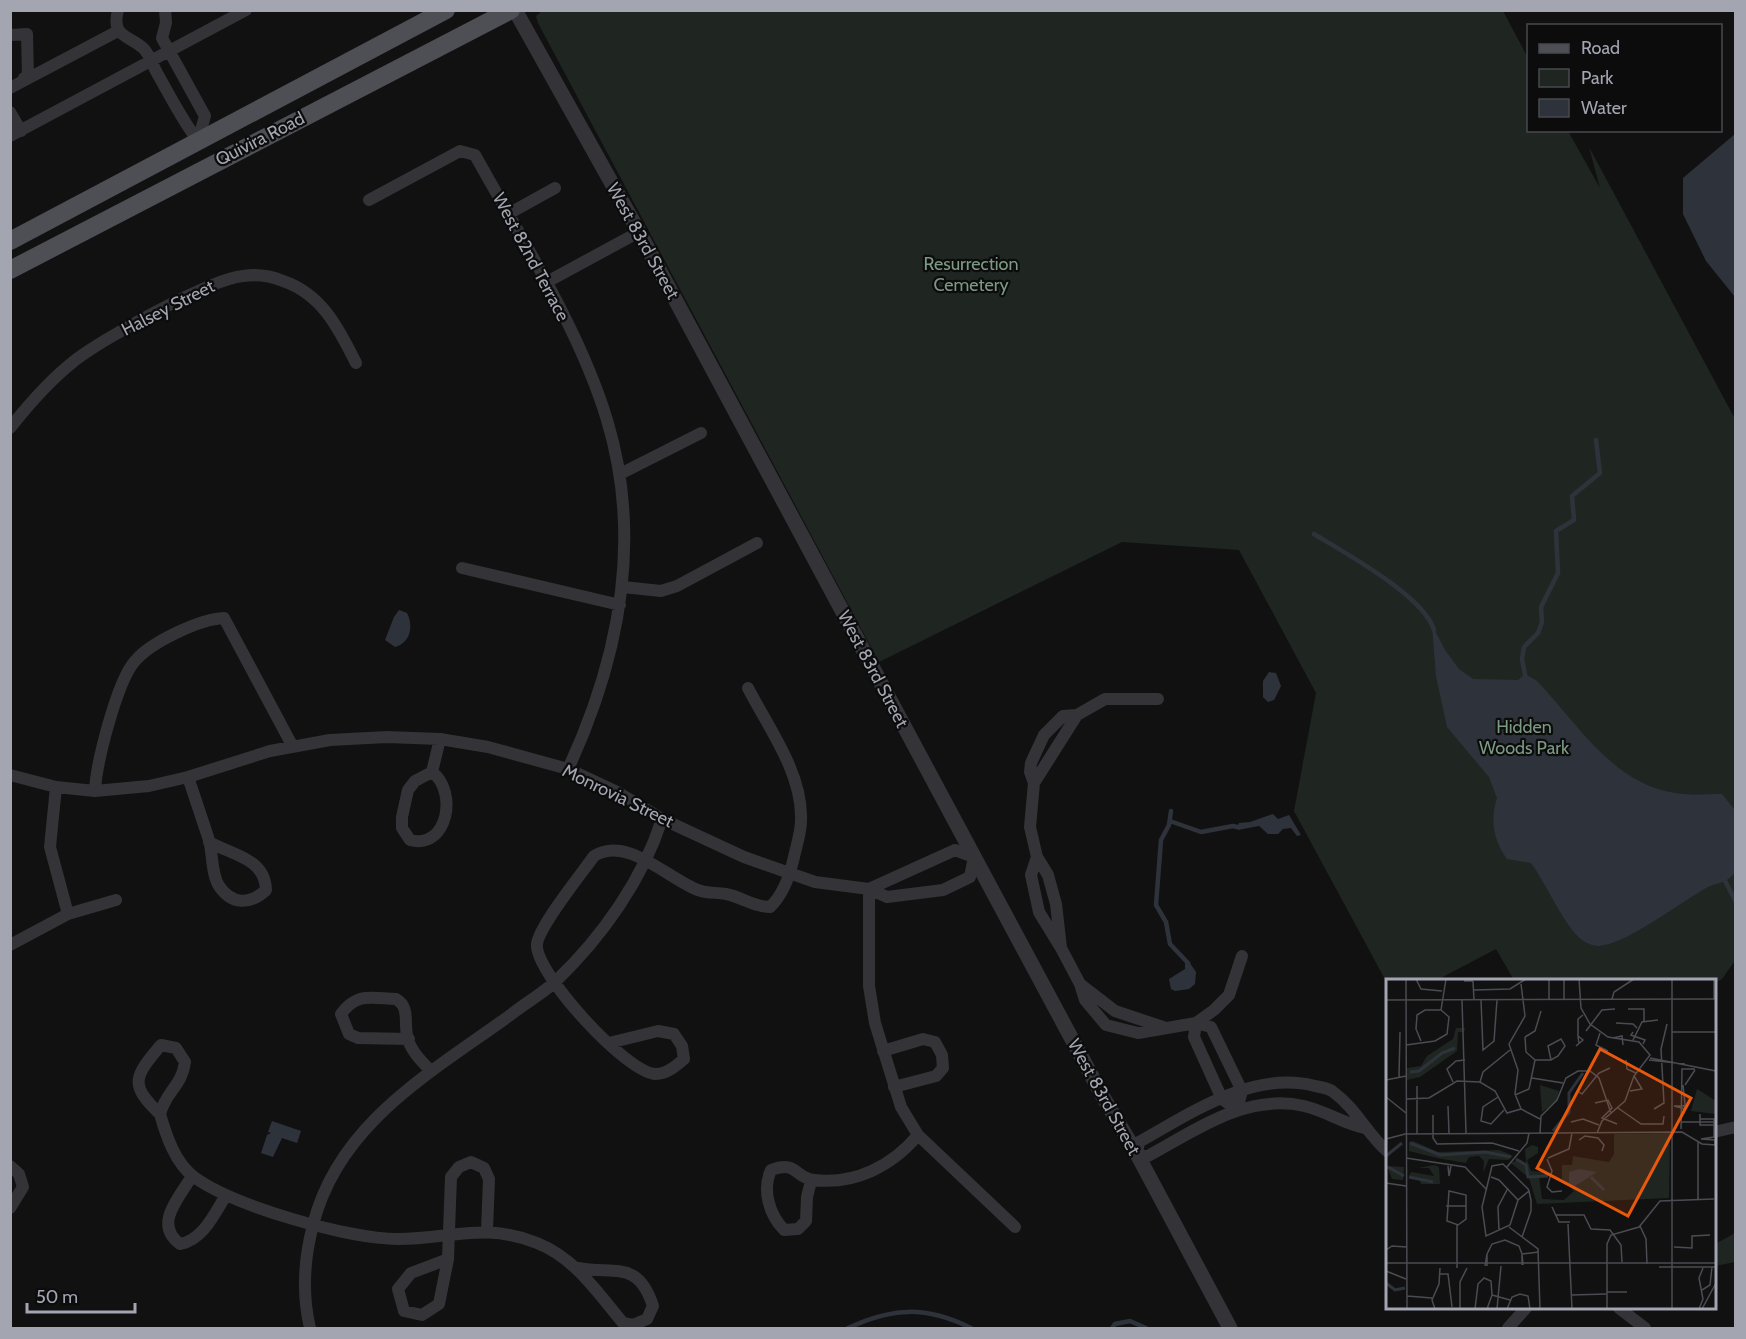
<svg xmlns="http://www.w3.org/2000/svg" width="1746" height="1339" font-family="Cabin,sans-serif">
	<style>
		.green { fill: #1f2621 }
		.water { fill: #2e333b }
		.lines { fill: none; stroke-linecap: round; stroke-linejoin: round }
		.stream { stroke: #2e333b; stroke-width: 4.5 }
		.minor { stroke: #343438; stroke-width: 12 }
		.tertiary { stroke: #343438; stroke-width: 15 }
		.primary { stroke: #4e4f55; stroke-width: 18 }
		.labels { text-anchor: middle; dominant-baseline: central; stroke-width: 4.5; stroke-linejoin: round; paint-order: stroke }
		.street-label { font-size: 18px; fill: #a3a5b1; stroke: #0c0c0d }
		.park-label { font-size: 18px; fill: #7c9a83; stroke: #0c0c0d }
		.inset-river { fill: none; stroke: #2e333b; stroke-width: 3 }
		.inset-road { fill: none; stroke: #4b4c52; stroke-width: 1.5 }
		.view { fill: #e8590c; fill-opacity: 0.15; stroke: #e8590c; stroke-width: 3 }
		.inset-edge { fill: none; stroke: #a3a5b1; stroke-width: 3 }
	</style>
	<rect width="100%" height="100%" fill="#111112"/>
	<path class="green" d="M543 10 1503 11 1528 58V130L1568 131 1600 188 1589 147 1735 419 1736 959 1722 979 1715 983 1714 980H1514L1496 949 1437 980 1387 983 1294 811 1316 693 1239 550 1122 542 879 662 538 23 536 16Z
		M1735 1233V1262L1715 1266V1244Z"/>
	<path class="water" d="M1735 134V297L1706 261 1683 214V178Z
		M399 610 407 613C414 627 410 643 395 647L385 640 394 617Z
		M1432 625 1445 650 1459 669 1473 679 1518 680 1525 674 1537 681C1577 723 1613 784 1675 793 1690 796 1707 794 1722 794L1734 809 1735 872C1728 883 1719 882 1708 887 1680 902 1629 943 1599 946 1594 946 1586 943 1582 940 1564 926 1546 883 1531 863L1507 859C1493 840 1490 819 1497 798L1489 777 1447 727 1436 676Z
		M1269 672 1276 673 1281 686 1274 700 1268 702 1263 697V681Z
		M1273 814 1278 819 1289 815 1301 835 1297 836 1291 828 1283 829 1278 834H1268L1259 826 1238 830 1237 827 1239 823 1250 822Z
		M1185 963H1190L1196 972 1195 984 1189 989 1175 991 1171 989 1169 979 1185 969Z
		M272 1121 301 1131 297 1143 282 1138 273 1157 261 1153 267 1135 271 1133 268 1132Z"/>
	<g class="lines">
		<path class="stream" d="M1314 534C1345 553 1424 596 1434 630
			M1526 680 1522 659 1524 647 1538 633 1542 622 1541 607 1558 573 1556 531 1574 520 1572 496 1600 473 1596 440
			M1171 811 1169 825 1161 840 1156 905 1166 922 1170 944 1188 963
			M1170 821 1201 832 1233 826 1237 827
			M1723 877 1736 902
			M848 1328C893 1307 926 1306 971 1328
			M1112 1328 1115 1324 1130 1321 1146 1328"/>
		<path class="minor" d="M118 10C111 37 128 35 143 48 149 53 153 66 157 73 170 96 182 120 198 141L205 116 162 38 166 23 165 10
			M10 35 27 34 28 78H24
			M10 88 118 31
			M10 112 21 131
			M10 136 246 10
			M369 200 460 151 475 155C521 238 580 330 607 420 643 539 619 659 568 769
			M508 214 555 188
			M545 283 639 232
			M10 428C29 404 49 381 73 362 100 340 210 279 243 276 256 274 271 276 283 281 322 294 339 329 356 363
			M620 474 701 433
			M462 568 620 605
			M623 587 661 591 677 586 757 543
			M432 772C458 791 448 850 410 840L402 828V817L408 790 415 781 432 772 440 739
			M10 775 56 787 95 791 149 786 188 777 270 751 330 740 387 737 440 739 488 747 568 769 617 792 662 819 744 857 815 882 869 889 887 897 943 890 970 877 974 857 955 850 869 889
			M188 777C195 798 202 819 209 840 213 854 211 873 219 886 232 905 250 905 266 890 265 858 232 855 209 842
			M1034 783 1077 715
			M95 791C96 764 117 681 135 661 151 642 200 619 224 618L293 747
			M1037 857 1031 875 1039 912 1061 948 1080 984 1085 1000 1106 1025 1138 1033 1196 1023 1214 1010 1229 995 1242 956
			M869 889V986L875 1023 901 1107 918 1135 1015 1227
			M68 914 116 900
			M10 945 68 914 50 847 56 787
			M1061 948 1056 904 1048 875 1037 857 1030 827 1034 783 1030 772 1031 763 1044 735 1063 716 1077 715 1105 699H1158
			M1080 984 1115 1011 1163 1027
			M1196 1023 1211 1027 1242 1091 1237 1110 1222 1099 1194 1037Z
			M409 1039 358 1038 349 1034 341 1014C357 992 371 998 396 999 410 1007 404 1022 407 1035 409 1049 421 1061 431 1071
			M609 1043 658 1031 674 1034 682 1046 684 1059C676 1066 667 1074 656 1074 627 1074 534 972 537 944 539 926 582 873 594 856 627 835 668 879 698 890 707 894 717 892 726 894 742 897 753 907 770 907 784 894 790 875 794 857 797 843 802 830 801 816 801 771 768 727 748 688
			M161 1045 176 1048 185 1062C182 1086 166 1091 160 1114 128 1084 135 1076 161 1045Z
			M883 1051 923 1039 935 1042 942 1055 943 1068 936 1076 894 1087
			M160 1114C166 1135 175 1163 194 1177 234 1206 348 1239 398 1239 450 1239 484 1222 537 1243 575 1258 597 1292 623 1323L633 1325 647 1319 653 1306C638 1259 614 1275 578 1268
			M1365 1128C1344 1124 1326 1111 1304 1106 1246 1093 1196 1130 1148 1156L1137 1154 1139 1142C1191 1113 1253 1070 1315 1086 1321 1087 1327 1088 1332 1091 1357 1109 1366 1133 1388 1152
			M1714 1132 1736 1127
			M10 1166 19 1174 23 1187 10 1208
			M192 1176C179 1198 153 1224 180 1244 203 1240 215 1213 226 1195
			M811 1181 807 1197 806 1221 798 1229 784 1230C769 1214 762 1190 771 1170 797 1160 795 1178 814 1180 855 1185 892 1166 918 1135
			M448 1259 451 1177 459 1167 471 1162 484 1168 489 1179 487 1230
			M448 1259 439 1304 422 1315 404 1311 398 1289 411 1273Z
			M1619 1308 1645 1328
			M310 1328C302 1294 304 1259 313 1225 338 1124 430 1073 509 1016 524 1004 542 994 556 981 602 937 643 879 662 819
			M1508 1328 1526 1308"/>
		<path class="tertiary" d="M515 10 639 232 1103 1097 1137 1154 1230 1328"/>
		<path class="primary" d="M10 241 446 10
			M10 270 511 10"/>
	</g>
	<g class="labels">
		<g class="street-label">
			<text transform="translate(260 139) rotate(-27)">Quivira Road</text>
			<text transform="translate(643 241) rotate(61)">West 83rd Street</text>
			<text transform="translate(531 257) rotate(62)">West 82nd Terrace</text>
			<text transform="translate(168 308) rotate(-27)">Halsey Street</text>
			<text transform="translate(873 669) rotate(62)">West 83rd Street</text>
			<text transform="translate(618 796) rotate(26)">Monrovia Street</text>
			<text transform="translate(1104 1097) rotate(61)">West 83rd Street</text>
		</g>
		<g class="park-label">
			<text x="971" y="264">Resurrection<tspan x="971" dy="21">Cemetery</tspan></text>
			<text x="1524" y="727">Hidden<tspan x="1524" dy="21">Woods Park</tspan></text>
		</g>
	</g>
	<g transform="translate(1386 979)">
		<rect width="330" height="330" fill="#111112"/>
		<path d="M70 49H79L78 53H72L71 72 34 98 21 101V89L35 87 41 77 67 60ZM154 106 173 112 171 121 156 133ZM311 110 330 122V135L305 132ZM284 154 283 219 151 225 143 199 125 184 132 181 140 184 139 170 146 166 152 168V174L141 181 145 192 155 193 157 189 162 197H153L156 220 178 221 188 212 176 200V186H186L187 177 223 183 228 175V155ZM27 162 52 173 114 171 127 177 122 181 103 180 97 194 98 182 93 177 83 178 80 184 51 179 23 172V163ZM48 186 53 188 54 205H35L33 199 23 197 25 193 48 197 43 189H32ZM1 187 18 188 17 201 6 200Z" fill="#1f2621"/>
		<path d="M193 190 211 193 189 207 183 205V193Z" fill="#2e333b"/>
		<path class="inset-river" d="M24 93 33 92 56 74 69 69M167 152 183 133V114L197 94M24 164 54 176 99 173 125 178M0 177 16 164M130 180 140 186 142 198 162 197M2 188 18 197M23 198 47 203M205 198 218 211M0 304 9 311 19 309"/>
		<path class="inset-road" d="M20 0 21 330M30 0 35 10 56 12M163 0V21M193 0 195 29 204 45 222 58 253 63 264 76 248 97 239 122 216 142 211 154M286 0V330M328 0V21M87 1 78 2H87M87 2 88 21M135 5 139 37 123 65 132 91 129 115 135 130 154 140M88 11 124 10 140 0M226 20 228 13 248 0M0 21 330 20M76 21 80 154M95 21 97 71 108 62 111 21M178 21V0M242 30H258V42M55 31 60 0M230 44 247 45 251 49M200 52 216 31 229 30M247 53 245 56 259 61 257 65M286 53H330M214 54 210 66 222 72M192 57V40L197 36M139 58 149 52 155 32M139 58 140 73 149 81M227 59 236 57 237 66M247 61 256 43 272 41M35 62 30 50 31 36 39 31H55M20 66 49 62 61 55 63 38 55 31M190 67 197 61 192 57 193 65M264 79 330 92M149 81H165L172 77 179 67 175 60 162 67 165 81M240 81 241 90 250 94M263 81 299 85M13 98 14 53M146 99 177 104M0 101 20 97M67 103 61 90 70 82 79 81M94 103 97 93 124 71M297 106 299 125M299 106 309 91M244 112 256 110 248 97M193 113 196 115 213 94 224 89M129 116 143 110 149 81M0 118 20 134M112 118 97 128 95 142 105 145 118 131M21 120 43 119 71 102 94 103 109 112 121 134 135 130M209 124 222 121 226 129 216 139 231 145M299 126V130L288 127H297ZM62 127 63 154M232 129 255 145H277L278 137M268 130 278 124 275 70 281 45M314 135V146H328M47 136V159L51 165 106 164 133 172M314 140H328V158L315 160 329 161V166M185 143 197 140 213 146M295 143H328M295 150 296 90H309M154 154 155 137 171 121 180 99 192 92H204L213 99 225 134M31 155V107M0 160 19 155 296 153 316 165 330 166M193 161 199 157 212 159 218 166 216 172M312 162V220M20 179 79 188 101 211M162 179 183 170 186 154M161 180 166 192 161 208 166 213 176 212M62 187 63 197 65 187M121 188 141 164 143 154M105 198 113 201 132 221M0 204 20 207M63 212 80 216V240L72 246 61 242ZM60 227H80M166 228 173 243H184M169 236H198L205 250 224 251 235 266 236 283M182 245 186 330M71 246V289M254 247 260 260 261 285M123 248 152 270 154 330M113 252 112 228 122 209M136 258 145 232V221L144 217 143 212 142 210 117 185 106 187 96 228 100 257 124 246 132 221 143 212M288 268 306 269V257L324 256M0 271 6 267 21 268M101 275 106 265 119 261 133 267 136 275 153 273M0 284H330M136 286V275L137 286M99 287 101 275V287M273 288H330M0 292 20 300M54 295H62L66 328M316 311 324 306 326 288M221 313H241M106 316 124 321M186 316 220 315M21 317 46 319M49 330 46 321 53 305 54 289M74 330V303L81 289M89 330 92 305 98 299 105 302 106 316 101 330M111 330 115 287M121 330 126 318 134 315 142 317 144 330M221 330V265L225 256 253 248 274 222 328 220M313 330 317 320 313 299 317 289M316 330 330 304"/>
		<path class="view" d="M214 70 305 119 242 237 151 189Z"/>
		<rect width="330" height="330" class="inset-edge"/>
	</g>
	<rect width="1746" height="1339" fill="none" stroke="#a3a5b1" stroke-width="24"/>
	<rect x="1527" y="24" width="195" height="108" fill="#0c0c0d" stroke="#48494f" stroke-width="1.5"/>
	<rect x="1539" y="44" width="30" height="9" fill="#4e4f55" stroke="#48494f" stroke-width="1.5"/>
	<text x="1581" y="54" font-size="18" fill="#a3a5b1">Road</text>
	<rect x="1539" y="69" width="30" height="18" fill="#1f2621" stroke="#48494f" stroke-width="1.5"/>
	<text x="1581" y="84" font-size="18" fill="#a3a5b1">Park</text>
	<rect x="1539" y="99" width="30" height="18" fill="#2e333b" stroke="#48494f" stroke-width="1.5"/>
	<text x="1581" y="114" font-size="18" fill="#a3a5b1">Water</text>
	<path d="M27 1303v9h108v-9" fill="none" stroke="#a3a5b1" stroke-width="3"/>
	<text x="36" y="1303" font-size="18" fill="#a3a5b1" stroke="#0c0c0d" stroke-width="4.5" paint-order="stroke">50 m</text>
</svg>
